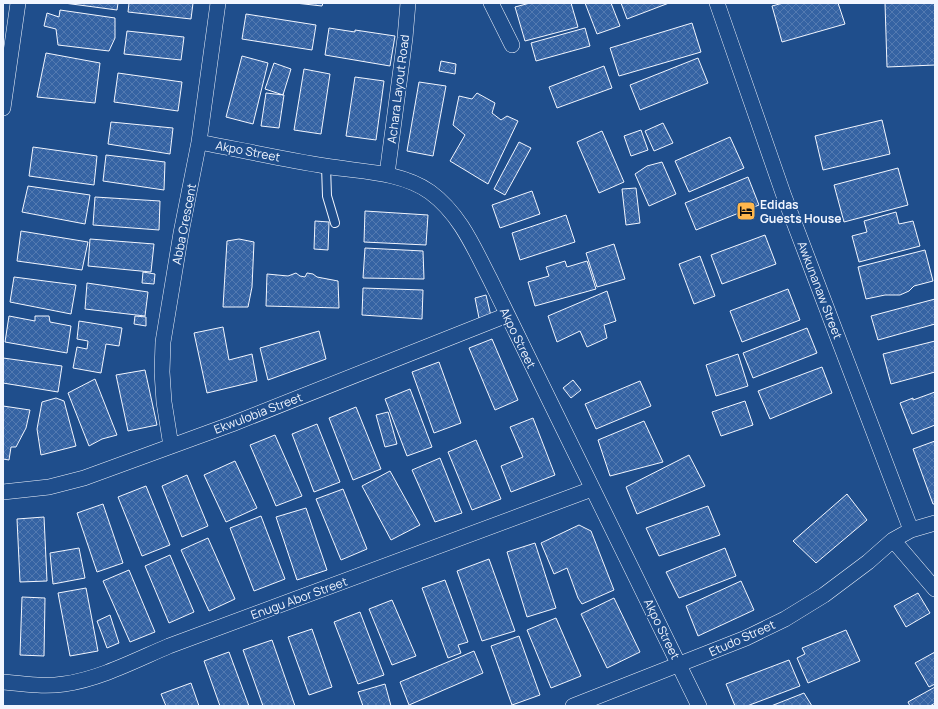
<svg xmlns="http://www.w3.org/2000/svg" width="938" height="709" font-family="Manrope,sans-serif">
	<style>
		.building { fill: url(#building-cross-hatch); stroke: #f2f6ff }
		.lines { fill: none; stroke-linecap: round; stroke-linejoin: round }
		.service-casing { stroke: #f2f6ff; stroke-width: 10 }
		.minor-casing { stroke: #f2f6ff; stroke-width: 16 }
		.service { stroke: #1f4e8c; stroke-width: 8 }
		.minor { stroke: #1f4e8c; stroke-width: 15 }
		.labels { text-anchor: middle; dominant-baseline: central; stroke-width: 3; stroke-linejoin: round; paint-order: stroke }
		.street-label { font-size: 12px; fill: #f2f6ff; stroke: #1f4e8c }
		.poi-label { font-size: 12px; font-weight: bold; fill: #f2f6ff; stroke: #1f4e8c; text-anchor: start }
	</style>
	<defs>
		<pattern id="building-cross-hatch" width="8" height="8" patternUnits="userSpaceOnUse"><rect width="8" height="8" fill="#3563a3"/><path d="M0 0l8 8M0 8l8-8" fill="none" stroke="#537ab1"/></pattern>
	</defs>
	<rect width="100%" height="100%" fill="#1f4e8c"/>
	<path class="building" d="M64 3H118L117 10Z
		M129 3H193L191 19 128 12Z
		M295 3H323L322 6Z
		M530 3H571L578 27 525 41 515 7Z
		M585 3H611L620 26 597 34Z
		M621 3H669L627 19Z
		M783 3H838L845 24 782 42 772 6Z
		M885 3H935V65L887 67Z
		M60 10 115 18V38L109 51 58 45 56 29 44 26 47 13 59 17Z
		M246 14 316 25 312 50 242 39Z
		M692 23 701 52 619 76 610 48Z
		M329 28 355 32V30L395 36 390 66 325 55Z
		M585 28 590 46 536 61 531 43Z
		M127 31 184 37 181 60 124 54Z
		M46 53 100 63 95 103 37 97Z
		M242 56 268 63 253 124 226 117Z
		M698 58 708 83 640 110 630 85Z
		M441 61 456 64 455 74 439 71Z
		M274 63 291 69 283 95 265 89Z
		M604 66 612 88 557 108 549 87Z
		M304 69 330 74 321 134 294 130Z
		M118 73 182 82 178 111 114 102Z
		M355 77 384 81 376 140 346 136Z
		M419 82 446 86 433 156 407 151Z
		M266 93 284 95 279 128 261 126Z
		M477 93 495 103 492 113 501 120 507 116 518 121 488 184 450 161 465 135 453 125 459 96 472 99Z
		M882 120 890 154 823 170 815 136Z
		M111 122 173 128 170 154 108 144Z
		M663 123 673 143 654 151 645 131Z
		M641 130 648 150 631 156 624 136Z
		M602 131 624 182 599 193 577 142Z
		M730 137 744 168 689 192 675 161Z
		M519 142 531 148 505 195 494 189Z
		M33 147 97 156 94 185 29 176Z
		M106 155 165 162 164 190 103 181Z
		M662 162 676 194 649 206 635 174 647 166Z
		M898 168 908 205 844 222 834 185Z
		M748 177 759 205 696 230 685 203Z
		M28 186 90 195 85 224 22 212Z
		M636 188 640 223 626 225 622 189Z
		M532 191 540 214 500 228 492 205Z
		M95 197 160 201 159 230 93 225Z
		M365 211 428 215 426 245 364 242Z
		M896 212 899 224 913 221 920 246 859 262 852 236 867 232 864 221Z
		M566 215 575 242 520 260 512 233Z
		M315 221 329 222 328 250 314 249Z
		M21 231 88 242 82 270 17 261Z
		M765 235 776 264 722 284 711 255Z
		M90 239 154 244 151 272 88 266Z
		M239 239 254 242 252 287 248 307H223L227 241Z
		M614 244 625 279 597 287 586 253Z
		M365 248 423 251 424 279 363 278Z
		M925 250 933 281 914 286 909 291 900 295H885L866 299 858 267Z
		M700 256 715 296 694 304 679 264Z
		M565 261 567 267 587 261 596 289 535 306 528 282 549 276 546 267Z
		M143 272 155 274 154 284 142 283Z
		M296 273 300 276 305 277 307 273 313 274 317 277 338 281 339 308 266 306 267 274 288 276Z
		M14 277 76 285 71 314 10 302Z
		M87 283 148 292 145 316 85 309Z
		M363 288 423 290 422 319 362 315Z
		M788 289 800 320 742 342 730 311Z
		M607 291 616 321 604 325 607 338 587 347 580 331 557 342 548 316Z
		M486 295 491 316 479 318 475 298Z
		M935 299V324L878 340 871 316Z
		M9 316 35 321V316H49L50 322 71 326 67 353 5 342Z
		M135 316 146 317V326L134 324Z
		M79 321 122 328 119 346 106 344 101 373 73 368 77 347 87 349 88 341 77 339Z
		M223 327 229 360 252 354 257 381 207 393 194 333Z
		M807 328 817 353 753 378 743 353Z
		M319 331 326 359 268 380 260 348Z
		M492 339 518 400 495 410 469 348Z
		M935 341V372L891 384 883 354Z
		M738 354 748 386 716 396 706 365Z
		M3 358 62 366 58 392 3 383Z
		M439 362 461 423 434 433 412 372Z
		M822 367 832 393 770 419 758 391Z
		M145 370 157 425 128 431 116 375Z
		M95 379 117 435 102 439 89 446 68 393Z
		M573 380 581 390 571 398 563 388Z
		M640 381 651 406 596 429 585 404Z
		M410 389 432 447 407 456 385 399Z
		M935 392V425L912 434 900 403 913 398V400Z
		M56 398 64 401 76 446 41 455 37 429 42 402Z
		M745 401 753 425 721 436 712 412Z
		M3 406 30 410 26 428 16 447H11L9 460 3 459Z
		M356 407 381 469 353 480 329 418Z
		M388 412 397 444 385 447 376 415Z
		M533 418 555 475 511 492 501 466 523 457 510 427Z
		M644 421 663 462 610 476 598 440Z
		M317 424 340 482 314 492 292 434Z
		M275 435 302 496 276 506 250 445Z
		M476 440 501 499 472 510 448 452Z
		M935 441V504H933L913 449Z
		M689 455 705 486 637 514 626 487Z
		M440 458 462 513 435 522 412 470Z
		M235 461 257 508 226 522 204 475Z
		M390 471 420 525 391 540 362 486Z
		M187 475 208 526 182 537 162 486Z
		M146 486 170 545 142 556 118 497Z
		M343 489 367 549 341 560 316 499Z
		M847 494 867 520 816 563 793 541Z
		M103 504 123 563 97 572 77 513Z
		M708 506 720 535 659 556 646 528Z
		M306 508 327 570 297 580 276 517Z
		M261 516 285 579 254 591 230 528Z
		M44 517 47 581 20 582 17 519Z
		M579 525 591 531 614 590 582 604 578 598 567 568 554 574 541 543Z
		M208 538 235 599 209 611 181 550Z
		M535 543 556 608 527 617 507 552Z
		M79 548 85 578 53 584 50 553Z
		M725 548 736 576 679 598 666 572Z
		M170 555 194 612 169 623 145 566Z
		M489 559 515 631 482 641 457 571Z
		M129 570 155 632 130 642 103 581Z
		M445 580 468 642 458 645 461 653 448 658 422 588Z
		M741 581 754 610 698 636 686 606Z
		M86 588 98 651 70 656 58 593Z
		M918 593 930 613 906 627 894 606Z
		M22 597 45 598 44 656 20 655Z
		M614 598 640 652 607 668 581 614Z
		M392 600 416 656 392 665 369 609Z
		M360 612 384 675 358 684 334 622Z
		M110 615 119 643 107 648 97 621Z
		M556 618 581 676 551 688 527 630Z
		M312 629 332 687 309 695 288 637Z
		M846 630 860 661 808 683 797 658 805 654 802 648Z
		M519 636 540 695 512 705 491 646Z
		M272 640 295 706H263L243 650Z
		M474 651 483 673 409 705 400 682Z
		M229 652 249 706H220L204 661Z
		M935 652V684L929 687 915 663Z
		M789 660 800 686 747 706H735L726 684Z
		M191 683 199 706H166L161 694Z
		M385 684 391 706H363L358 692Z
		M935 687V703L930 706H910L908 702Z
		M804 693 812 706H771Z"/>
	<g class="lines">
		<g class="service-casing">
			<path id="service" d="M326 166 327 196 335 223"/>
		</g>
		<g class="minor-casing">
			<path id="minor" d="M491 3 512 45
				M717 3 784 196 911 530
				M3 108 18 3
				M199 142C241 150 283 159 325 166 360 172 400 171 430 192 460 214 474 248 490 279L699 706
				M387 174 405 38 408 3
				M171 446 164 402 162 372 163 342 181 233 199 142 218 3
				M3 492 49 487 84 478 232 424 507 315
				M893 540 935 589
				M3 682C23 684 44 687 64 684 100 679 136 660 169 646L592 489
				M573 706 746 638 785 619 824 595 868 562 893 540 911 530 935 523"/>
		</g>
		<use href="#service" class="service"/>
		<use href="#minor" class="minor"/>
	</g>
	<defs>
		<g id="hotel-square" transform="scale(1)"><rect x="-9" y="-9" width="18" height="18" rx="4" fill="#ffb74d" stroke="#1f4e8c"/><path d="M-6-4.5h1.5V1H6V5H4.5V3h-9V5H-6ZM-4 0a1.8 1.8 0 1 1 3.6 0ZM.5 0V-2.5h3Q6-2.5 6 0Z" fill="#111"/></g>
	</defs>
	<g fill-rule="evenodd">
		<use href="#hotel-square" x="746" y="211"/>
	</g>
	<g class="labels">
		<g class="street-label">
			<text transform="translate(398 89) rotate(-83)">Achara Layout Road</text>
			<text transform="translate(248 151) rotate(11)">Akpo Street</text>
			<text transform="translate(184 224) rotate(-79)">Abba Crescent</text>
			<text transform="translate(820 290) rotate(69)">Awkunanaw Street</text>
			<text transform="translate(518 338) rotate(64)">Akpo Street</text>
			<text transform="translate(258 413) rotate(-21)">Ekwulobia Street</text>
			<text transform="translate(299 598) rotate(-20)">Enugu Abor Street</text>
			<text transform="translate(662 629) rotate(64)">Akpo Street</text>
			<text transform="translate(742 638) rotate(-24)">Etudo Street</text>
		</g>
		<g class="poi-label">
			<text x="760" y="204">Edidas<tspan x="760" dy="14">Guests House</tspan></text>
		</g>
	</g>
	<rect width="938" height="709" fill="none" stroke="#f2f6ff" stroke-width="8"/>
</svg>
